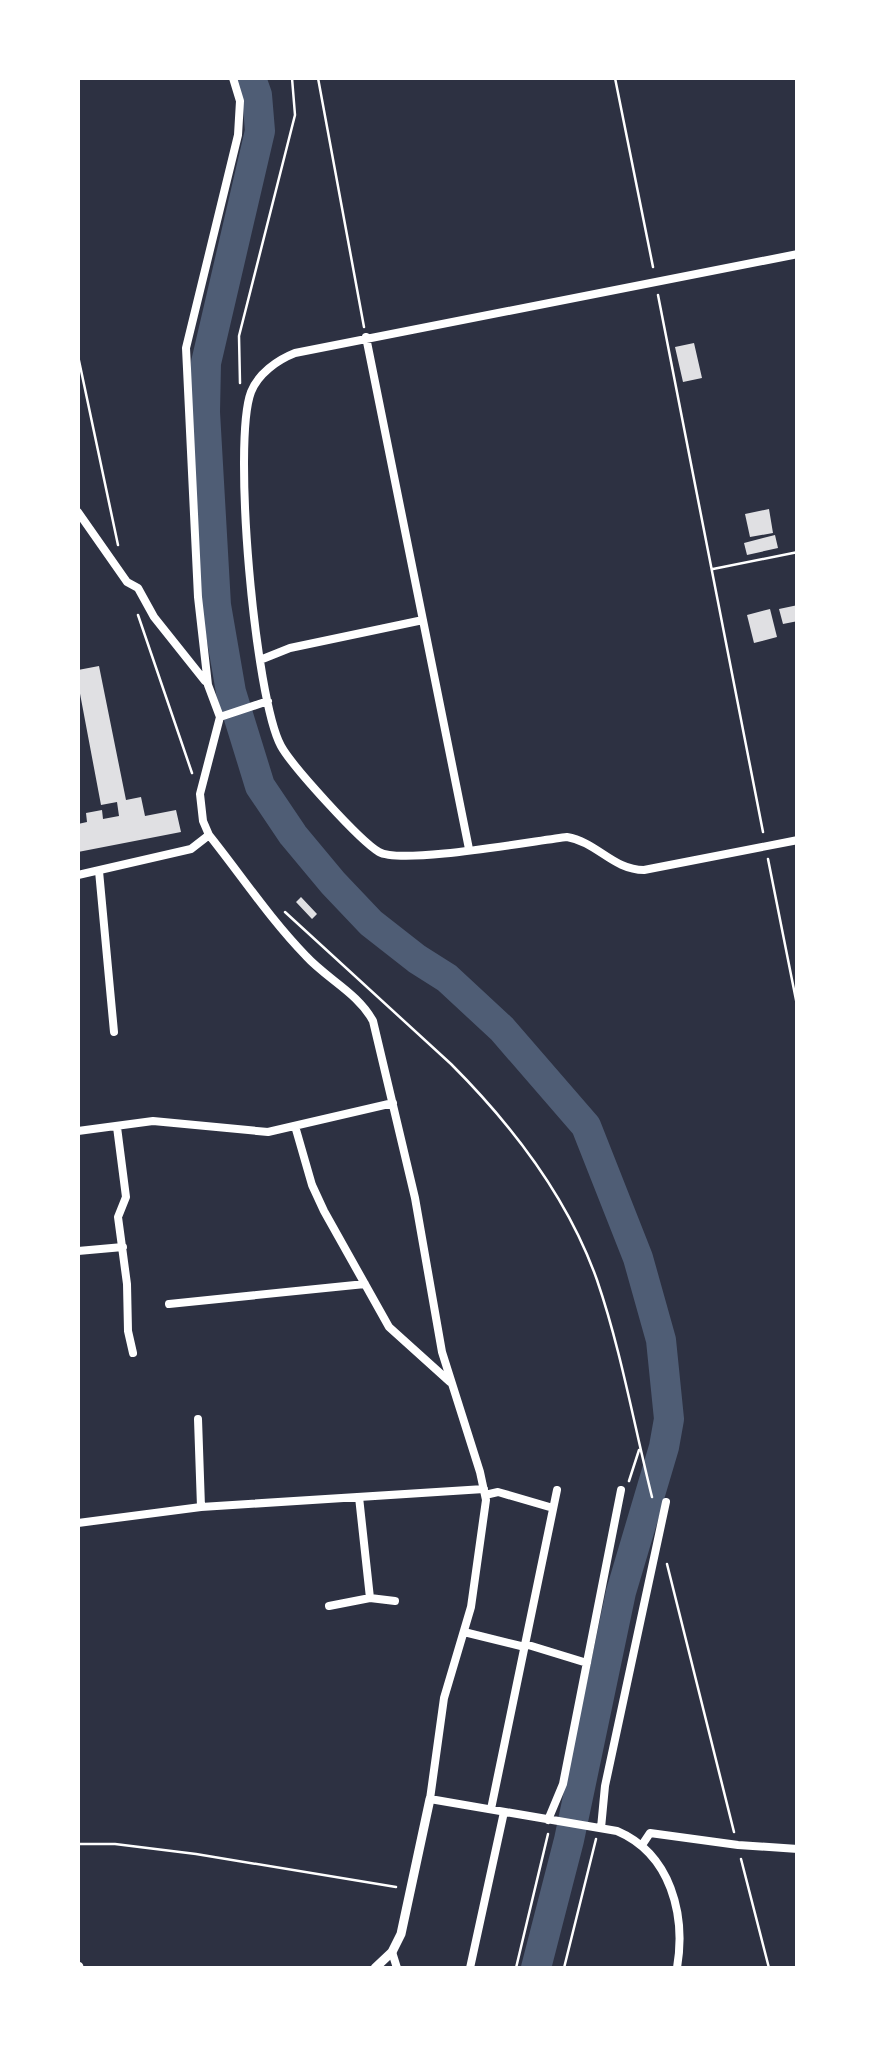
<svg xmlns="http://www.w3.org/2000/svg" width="875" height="2046" font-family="'Sofia Sans Condensed',sans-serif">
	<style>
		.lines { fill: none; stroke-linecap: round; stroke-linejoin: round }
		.river { stroke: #4f5d75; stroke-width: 30 }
		.building { fill: #e0e0e3 }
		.path { stroke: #fff; stroke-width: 2.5 }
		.minor { stroke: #fff; stroke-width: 8 }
		.tertiary { stroke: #fff; stroke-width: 9 }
		.primary { stroke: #fff; stroke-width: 11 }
	</style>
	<rect width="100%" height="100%" fill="#2d3142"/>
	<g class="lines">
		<path class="river" d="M251 78 257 95 260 131 206 363 205 412 216 605 231 692 260 786 293 835 333 883 371 923 417 959 447 978 502 1029 586 1126 638 1258 661 1340 669 1419 664 1447 621 1592 569 1840 536 1968"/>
	</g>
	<path class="building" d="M694 343 702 378 683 382 675 347Z
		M769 509 773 533 750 537 745 514Z
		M775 535 778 548 747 555 744 543Z
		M798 605V621L783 624 779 609Z
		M770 609 777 637 754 643 747 615Z
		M99 666 126 800 141 797 145 816 176 810 181 832 78 852V824L87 822 86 813 102 810 103 819 119 816 117 802 101 805 78 683V670Z
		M301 897 317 914 312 919 296 902Z"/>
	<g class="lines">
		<path class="path" d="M318 78 364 327
			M615 78 653 267
			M658 295 763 832
			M78 356 118 545
			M240 383 239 336 295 115 292 78
			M713 569 798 552
			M138 615 192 773
			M768 859 798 1010
			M285 912 451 1064C512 1125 568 1198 597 1280 621 1350 634 1425 652 1497
			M629 1481 639 1450
			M667 1564 734 1832
			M78 1844H115L196 1854 396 1887
			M741 1859 769 1968
			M516 1968 548 1834
			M564 1968 596 1839"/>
		<path class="minor" d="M233 78 240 101 238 135 186 348 198 597 208 685 220 717 200 794 203 821 209 835C241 875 270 919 306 956 327 979 358 993 373 1021L415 1198 442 1352 480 1472 486 1500 471 1607 444 1698 430 1799 617 1831C671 1854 686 1915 677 1968
			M798 254 295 353C277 360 258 374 251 392 232 442 255 698 281 746 292 766 360 841 379 852 401 865 533 841 567 837 597 842 613 870 644 870L798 840
			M366 337 469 849
			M78 512 127 582 138 588 154 617 205 681
			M260 660 290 648 423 620
			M220 717 268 701
			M99 871 114 1032
			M78 875 191 849 209 835
			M295 1126 312 1185 324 1211 389 1327 450 1382
			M117 1127 126 1197 118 1217 127 1284 128 1331 133 1353
			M78 1131 153 1121 268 1132 393 1103
			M78 1251 123 1247
			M169 1304 365 1284
			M198 1419 201 1507
			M485 1495 498 1492 553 1508
			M359 1497 370 1598
			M78 1523 201 1507 484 1489
			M329 1606 370 1598 395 1601
			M464 1632 525 1647
			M525 1644 587 1663
			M491 1809 557 1490
			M548 1820 563 1784 621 1490
			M601 1828 605 1786 666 1502
			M642 1845 650 1833 738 1845 798 1849
			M392 1952 397 1968
			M470 1968 504 1812"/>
		<path class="tertiary" d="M375 1968 392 1952 401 1934 430 1799"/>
		<path class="primary" d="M78 1967V1968"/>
	</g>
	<rect width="875" height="2046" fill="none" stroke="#ffffff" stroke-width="160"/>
</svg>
